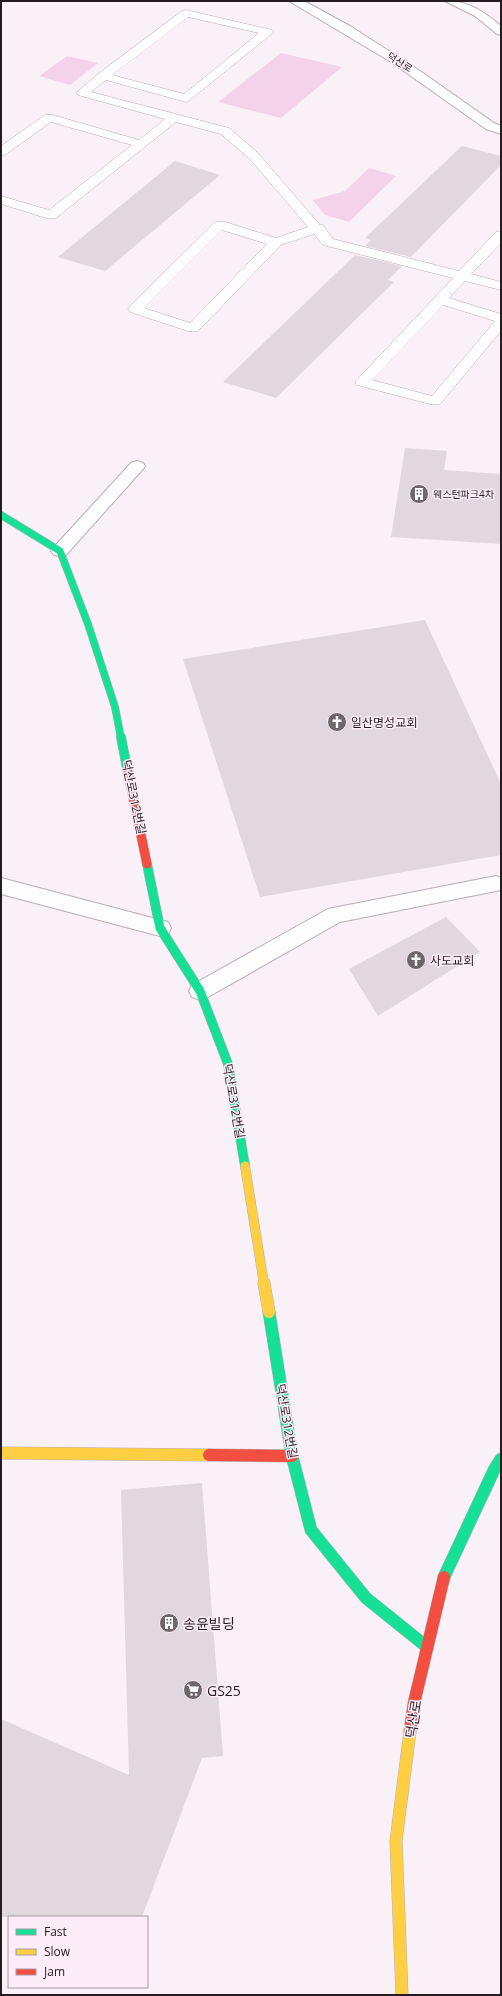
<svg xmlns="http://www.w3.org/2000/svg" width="502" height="1996" font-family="'Open Sans','Noto Sans KR',sans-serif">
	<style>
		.green { fill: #f4d3ea }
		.building { fill: #e0d8de }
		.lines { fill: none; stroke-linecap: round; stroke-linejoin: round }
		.lane-casing { stroke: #b7afb4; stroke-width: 1 }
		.street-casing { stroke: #b7afb4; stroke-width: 2 }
		.fast-far2-casing { stroke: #b7afb4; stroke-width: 8 }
		.fast-far1-casing { stroke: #b7afb4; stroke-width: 10 }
		.fast-casing { stroke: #b7afb4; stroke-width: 13 }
		.slow-far1-casing { stroke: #b7afb4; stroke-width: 10 }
		.slow-casing { stroke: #b7afb4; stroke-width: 13 }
		.jam-far1-casing { stroke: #b7afb4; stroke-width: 10 }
		.jam-casing { stroke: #b7afb4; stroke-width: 13 }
		.lane { fill: #fefdfe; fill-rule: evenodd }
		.street { fill: #fefdfe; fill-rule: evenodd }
		.fast-far2 { stroke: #16e098; stroke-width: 7 }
		.fast-far1 { stroke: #16e098; stroke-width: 9 }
		.fast { stroke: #16e098; stroke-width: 12 }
		.slow-far1 { stroke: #ffcf43; stroke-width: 9 }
		.slow { stroke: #ffcf43; stroke-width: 12 }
		.jam-far1 { stroke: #f24e42; stroke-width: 9 }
		.jam { stroke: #f24e42; stroke-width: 12 }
		.labels { text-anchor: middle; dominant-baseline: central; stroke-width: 3; stroke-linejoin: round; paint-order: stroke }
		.far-street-label { font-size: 10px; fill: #231c20; stroke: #fdedf8 }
		.far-poi-label { font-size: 10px; fill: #231c20; stroke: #fdedf8; text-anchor: start }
		.poi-label { font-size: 12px; fill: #231c20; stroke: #fdedf8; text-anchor: start }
		.street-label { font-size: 12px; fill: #231c20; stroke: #fdedf8 }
		.near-poi-label { font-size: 14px; fill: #231c20; stroke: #fdedf8; text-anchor: start }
		.near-street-label { font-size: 14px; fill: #231c20; stroke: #fdedf8 }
	</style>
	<rect width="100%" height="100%" fill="#faf0f7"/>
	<path class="green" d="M281 53 342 67 281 118 218 102Z
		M67 56 98 63 70 85 39 76Z
		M369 168 396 176 349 222 325 215 313 200 345 191Z"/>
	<path class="building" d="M462 146 501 156V165L411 257 365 246 371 240 365 238Z
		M175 161 220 175 105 271 58 257Z
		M355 255 402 266 388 280 394 282 276 398 223 382Z
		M405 448 447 451 444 470 501 474V544L391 537Z
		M425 620 501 784V855L260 897 183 659Z
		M446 917 480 952 378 1016 349 969Z
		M202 1483 223 1756 202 1758 142 1917H1V1719L129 1775 121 1490Z"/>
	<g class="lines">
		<g class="lane-casing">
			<path id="lane" d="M186 10 272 30 274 32 190 100 186 102 106 80 91 92 229 128 258 153 320 225H323L333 239 459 271 496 232 501 231V243L471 274 501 282V290L465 281 449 298 501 314V331L440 404H430L357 385 355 382 453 278 323 245 314 234 281 245 198 331H188L130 312 128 309 130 306 215 222H225L276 238 308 227 250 159 221 134 176 122 56 218H46L1 204V196L49 210 132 145 51 122 5 155 1 156V146L45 115H53L139 140 165 119 78 95 76 93 98 74 182 11ZM188 17 259 33 184 94 112 75ZM222 230 267 244 190 323 144 308ZM443 305 495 321 432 396 372 380Z"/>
		</g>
		<g class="street-casing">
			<path id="street" d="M289 1H304L350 26 423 73 494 123 501 126V134L486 129 391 62Z
				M445 1C469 1 483 11 501 26V35L497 34 475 16Z
				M137 461 143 463 145 466 143 469 66 555 60 556 54 555 51 551 54 547 131 463Z
				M496 876 501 878V890L340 922 208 997 200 1000 192 997 189 991 192 985 328 909Z
				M1 878 160 920 168 922 171 928 168 934 160 936 1 894Z"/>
		</g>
		<g class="fast-far2-casing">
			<path id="fast-far2" d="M1 515 60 551 88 624 115 707 121 738"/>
		</g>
		<g class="fast-far1-casing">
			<path id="fast-far1" d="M121 737 127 768
				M147 864 160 928 200 991 228 1064 245 1166"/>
		</g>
		<g class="fast-casing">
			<path id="fast" d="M269 1312 292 1456 311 1530 366 1598 427 1647
				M444 1577 494 1470 501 1459"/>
		</g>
		<g class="slow-far1-casing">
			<path id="slow-far1" d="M245 1166 264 1284"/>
		</g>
		<g class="slow-casing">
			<path id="slow" d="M264 1283 269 1312
				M1 1453 209 1455
				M402 1995 396 1841 410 1731"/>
		</g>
		<g class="jam-far1-casing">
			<path id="jam-far1" d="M127 768 147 864"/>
		</g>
		<g class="jam-casing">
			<path id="jam" d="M209 1455 292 1456
				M410 1731 414 1703 444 1577"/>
		</g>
		<use href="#lane" class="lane"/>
		<use href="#street" class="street"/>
		<use href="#fast-far2" class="fast-far2"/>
		<use href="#fast-far1" class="fast-far1"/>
		<use href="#fast" class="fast"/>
		<use href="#slow-far1" class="slow-far1"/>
		<use href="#slow" class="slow"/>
		<use href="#jam-far1" class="jam-far1"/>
		<use href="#jam" class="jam"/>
	</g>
	<defs>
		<g id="building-disc" transform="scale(1)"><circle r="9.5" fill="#6e666b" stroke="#fdedf8"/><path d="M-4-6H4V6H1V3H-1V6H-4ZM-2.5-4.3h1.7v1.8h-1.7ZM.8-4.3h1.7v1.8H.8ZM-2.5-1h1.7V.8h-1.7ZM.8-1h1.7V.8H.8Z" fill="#fff"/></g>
		<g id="church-disc" transform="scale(1)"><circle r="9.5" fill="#6e666b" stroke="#fdedf8"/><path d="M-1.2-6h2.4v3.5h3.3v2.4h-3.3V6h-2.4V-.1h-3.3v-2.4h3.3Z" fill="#fff"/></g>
		<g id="supermarket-disc" transform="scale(1)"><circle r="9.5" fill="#6e666b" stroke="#fdedf8"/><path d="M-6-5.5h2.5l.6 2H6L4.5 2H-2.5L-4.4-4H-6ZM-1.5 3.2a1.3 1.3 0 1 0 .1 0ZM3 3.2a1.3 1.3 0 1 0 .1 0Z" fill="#fff"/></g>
	</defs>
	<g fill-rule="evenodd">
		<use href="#building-disc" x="419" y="494"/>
		<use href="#church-disc" x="337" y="722"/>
		<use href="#church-disc" x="416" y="960"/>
		<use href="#building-disc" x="169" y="1623"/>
		<use href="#supermarket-disc" x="193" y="1690"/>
	</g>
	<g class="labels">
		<g class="far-street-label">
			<text transform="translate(400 62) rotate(32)">덕산로</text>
		</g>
		<g class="far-poi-label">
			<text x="433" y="494">웨스턴파크4차</text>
		</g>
		<g class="poi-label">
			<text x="351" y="722">일산명성교회</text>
			<text x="430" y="960">사도교회</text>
		</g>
		<g class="street-label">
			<text transform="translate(134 797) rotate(78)">덕산로312번길</text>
			<text transform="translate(234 1101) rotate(80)">덕산로312번길</text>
			<text transform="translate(287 1421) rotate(80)">덕산로312번길</text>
		</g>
		<g class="near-poi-label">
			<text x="183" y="1623">송윤빌딩</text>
			<text x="207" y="1690">GS25</text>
		</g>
		<g class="near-street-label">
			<text transform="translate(413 1719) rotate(-81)">덕산로</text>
		</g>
	</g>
	<rect width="502" height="1996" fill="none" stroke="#231c20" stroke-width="4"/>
	<rect x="8" y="1916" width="140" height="72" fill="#fdedf8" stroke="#a699a2"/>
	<rect x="16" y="1929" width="20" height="6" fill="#16e098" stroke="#a699a2"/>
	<text x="44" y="1936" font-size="12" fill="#231c20">Fast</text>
	<rect x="16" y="1949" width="20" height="6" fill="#ffcf43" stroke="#a699a2"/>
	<text x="44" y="1956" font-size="12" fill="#231c20">Slow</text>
	<rect x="16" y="1969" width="20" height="6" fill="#f24e42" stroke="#a699a2"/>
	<text x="44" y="1976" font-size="12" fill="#231c20">Jam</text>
</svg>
